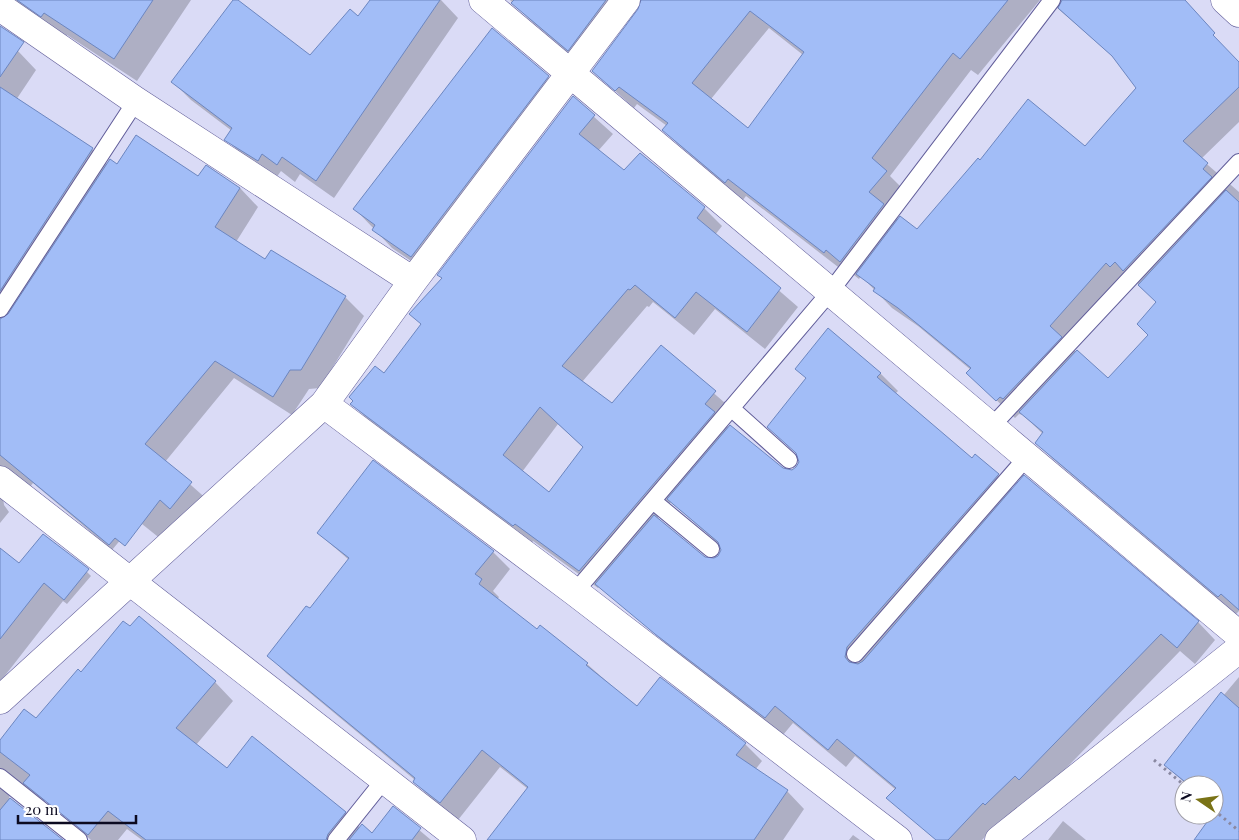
<svg xmlns="http://www.w3.org/2000/svg" width="1239" height="840" font-family="'Playfair Display',serif">
	<style>
		.shadow { fill: #0003; fill-rule: evenodd }
		.building { fill: #a2bdf7; stroke: #6c86c0; fill-rule: evenodd }
		.lines { fill: none; stroke-linecap: round; stroke-linejoin: round }
		.lane-casing { stroke: #615d99; stroke-width: 18 }
		.street-casing { stroke: #615d99; stroke-width: 29 }
		.secondary-casing { stroke: #615d99; stroke-width: 29 }
		.path { stroke: #8988a1; stroke-width: 3; stroke-dasharray: 2.5 4; stroke-linecap: butt }
		.lane { stroke: #fff; stroke-width: 16 }
		.street { stroke: #fff; stroke-width: 28 }
		.secondary { stroke: #fff; stroke-width: 28 }
	</style>
	<rect width="100%" height="100%" fill="#dadbf6"/>
	<path class="shadow" d="M13 0H191L137 81 67 35 65 39Z
		M234 0 310 57 358 18 371 0H441L458 18 334 198 300 174 295 182 281 171 276 178 244 157 226 139 232 131 191 100 173 82Z
		M510 0H865L817 66 769 28 711 99 748 130 903 0H1040L978 75 971 70 890 176 904 190 888 209 899 220 918 231 981 162 1086 148 1138 88 1118 61 1048 0H1175L1239 63V122L1201 159 1239 192V611L1236 614 1054 460 1036 443 1043 434 1023 415 1019 414 1015 418 986 390 971 370 918 326 892 308 861 276 859 279 844 267 842 270 746 196 743 200 681 147 663 130 667 126 637 104 634 108 593 71 640 10 642 3H638L586 68 531 21ZM1133 279 1158 303 1150 335 1108 380 1067 344Z
		M0 40 18 51 36 70 16 100 92 149 108 165 198 178 240 188 258 207 236 242 265 260 345 297 364 316 320 388 309 389 292 415 234 378 165 462 210 502 162 540 137 520 112 550 33 483 30 487 3 497 4 505 9 512 0 523Z
		M548 77 566 94 430 274 392 248 355 209Z
		M573 98 613 134 598 151 624 171 640 154 704 208 722 226 715 235 798 307 765 349 715 309 694 335 653 302 649 307 647 306 582 382 613 405 661 347 733 410 723 422 729 428 782 469 792 471 797 468 800 462 798 455 768 426 880 373 898 391 895 394 972 460 998 475 1013 490 1198 622 1215 640 1195 664 1180 651 1009 827 1001 820 982 840H945L896 790 855 756 846 767 793 723 783 735 674 651 600 586 598 588 533 541 532 543 370 422 352 404 384 375 422 325 443 279 439 275ZM558 424 584 448 549 494 522 472ZM671 502 720 545 722 550 719 557 714 560 704 558 657 519Z
		M318 533 493 552 510 569 493 591 499 597 497 600 537 631 540 627 587 664 637 708 745 744 762 761 755 770 787 791 804 809 783 840H490L528 789 500 767 458 820 432 799 414 782 415 780 286 673 269 656 310 610 349 560Z
		M0 549 19 565 72 557 91 576 67 604 63 601 0 682Z
		M81 674 215 682 233 701 196 745 228 769 345 812 360 828 372 834 393 808 431 840H142L127 829 118 840H91L51 803 63 785 44 801 21 785 11 789 9 799 26 816 0 839V742L37 720Z
		M1239 677V840H1195L1217 810 1214 807V785H1187L1165 765Z
		M1063 821 1086 840H1048Z
		M853 835 860 840H849Z"/>
	<path class="building" d="M17 0H153L114 59 44 13 41 17Z
		M233 0H238L310 55 350 9 358 16 370 0H440L316 181 282 157 277 165 262 154 258 161 224 140 232 128 171 82Z
		M514 0H606L568 51 511 3Z
		M641 0H1008L960 59 953 53 872 158 887 171 869 192 884 204 840 262 826 250 824 253 728 179 725 183 662 130 668 123 619 87 615 91 592 71 638 9ZM750 11 804 52 748 128 692 83Z
		M1062 0H1185L1215 33 1213 35 1239 62V87L1183 141 1208 163 1203 169 1212 177 1123 271 1115 262 1110 267 1106 263 1050 326 1062 337 1003 399 1000 397 996 401 966 373 971 368 898 308 873 291 875 288 856 274 900 216 917 229 978 158 980 160 1028 99 1085 146 1136 88 1112 56 1058 8Z
		M0 26 24 42 0 77Z
		M492 28 549 76 411 257 372 230 375 225 353 209Z
		M0 87 93 148 0 291Z
		M573 96 595 115 579 134 624 170 640 153 705 207 697 218 781 288 747 332 696 292 675 318 635 285 630 290 628 289 562 366 612 403 661 345 716 391 705 404 715 412 579 571 515 524 513 526 350 404 353 401 349 397 375 366 384 373 421 324 409 314 442 278 437 275ZM540 407 583 447 549 492 503 455Z
		M136 135 198 176 206 165 240 188 215 227 265 259 271 250 346 296 301 370H290L273 397 215 361 145 444 192 482 170 509 160 500 125 546 115 538 109 545 0 455V319L8 314 110 159 117 164Z
		M1226 190 1239 202V610L1221 594 1218 597 1035 443 1043 432 1019 412 1077 350 1108 378 1148 335 1137 324 1156 302 1138 285Z
		M828 328 881 373 877 377 972 458 975 454 999 474 847 647 845 657 849 662 858 664 863 661 1024 475 1199 621 1177 648 1161 634 1019 780 1015 776 985 805 983 803 948 840H936L886 798 896 788 837 739 828 750 775 706 765 718 655 634 595 584 654 515 705 557 714 558 718 556 721 550 718 542 667 499 730 425 783 468 792 470 796 467 799 462 796 453 767 427 806 378 795 369Z
		M373 460 494 551 475 574 482 579 479 584 537 629 540 625 588 663 586 665 637 706 660 677 746 743 736 755 788 790 754 840H487L528 787 482 750 440 803 413 782 415 778 267 656 306 606 310 608 349 558 317 533Z
		M43 534 89 569 64 600 44 583 0 639V548L19 563Z
		M139 616 216 681 176 728 227 768 252 736 346 812 328 834 326 840H146L108 811 88 835 23 783 30 775 0 752V740L24 709 36 718 78 669 81 672 123 621 130 626Z
		M1221 692 1239 708V840H1194L1217 808 1214 806V785H1189L1164 765Z
		M10 798 63 840H0V810Z
		M393 806 421 828 412 840H349L362 824 372 833Z"/>
	<g class="lines">
		<g class="lane-casing">
			<path id="lane" d="M0 309 136 101
				M731 408 789 460
				M991 427 1239 162
				M653 501 711 549
				M575 592 830 292 1052 0
				M855 654 1027 457
				M0 777 79 840
				M336 840 384 780"/>
		</g>
		<g class="street-casing">
			<path id="street" d="M483 0 1239 635
				M0 7 136 101 413 281
				M324 404 575 592 898 840
				M0 480 462 840
				M0 700 324 404 413 281 626 0
				M999 840 1239 649"/>
		</g>
		<g class="secondary-casing">
			<path id="secondary" d="M1225 0 1239 13"/>
		</g>
		<path class="path" d="M1154 760 1184 785
			M1214 810 1239 831"/>
		<use href="#lane" class="lane"/>
		<use href="#street" class="street"/>
		<use href="#secondary" class="secondary"/>
	</g>
	<g transform="translate(1199 800) rotate(283)"><circle r="24" fill="#ffffff" stroke="#9e9da6"/>
	<path d="M0-4L9 19L0 12L-9 19Z" fill="#7a7316"/>
	<text y="-8" font-size="14" font-weight="bold" text-anchor="middle" fill="#0c0a20">N</text>
	</g>
	<path d="M18 815v8h118v-8" fill="none" stroke="#0c0a20" stroke-width="2.5"/>
	<text x="25" y="815" font-size="15" fill="#0c0a20" stroke="#ffffff" stroke-width="4" paint-order="stroke">20 m</text>
</svg>
